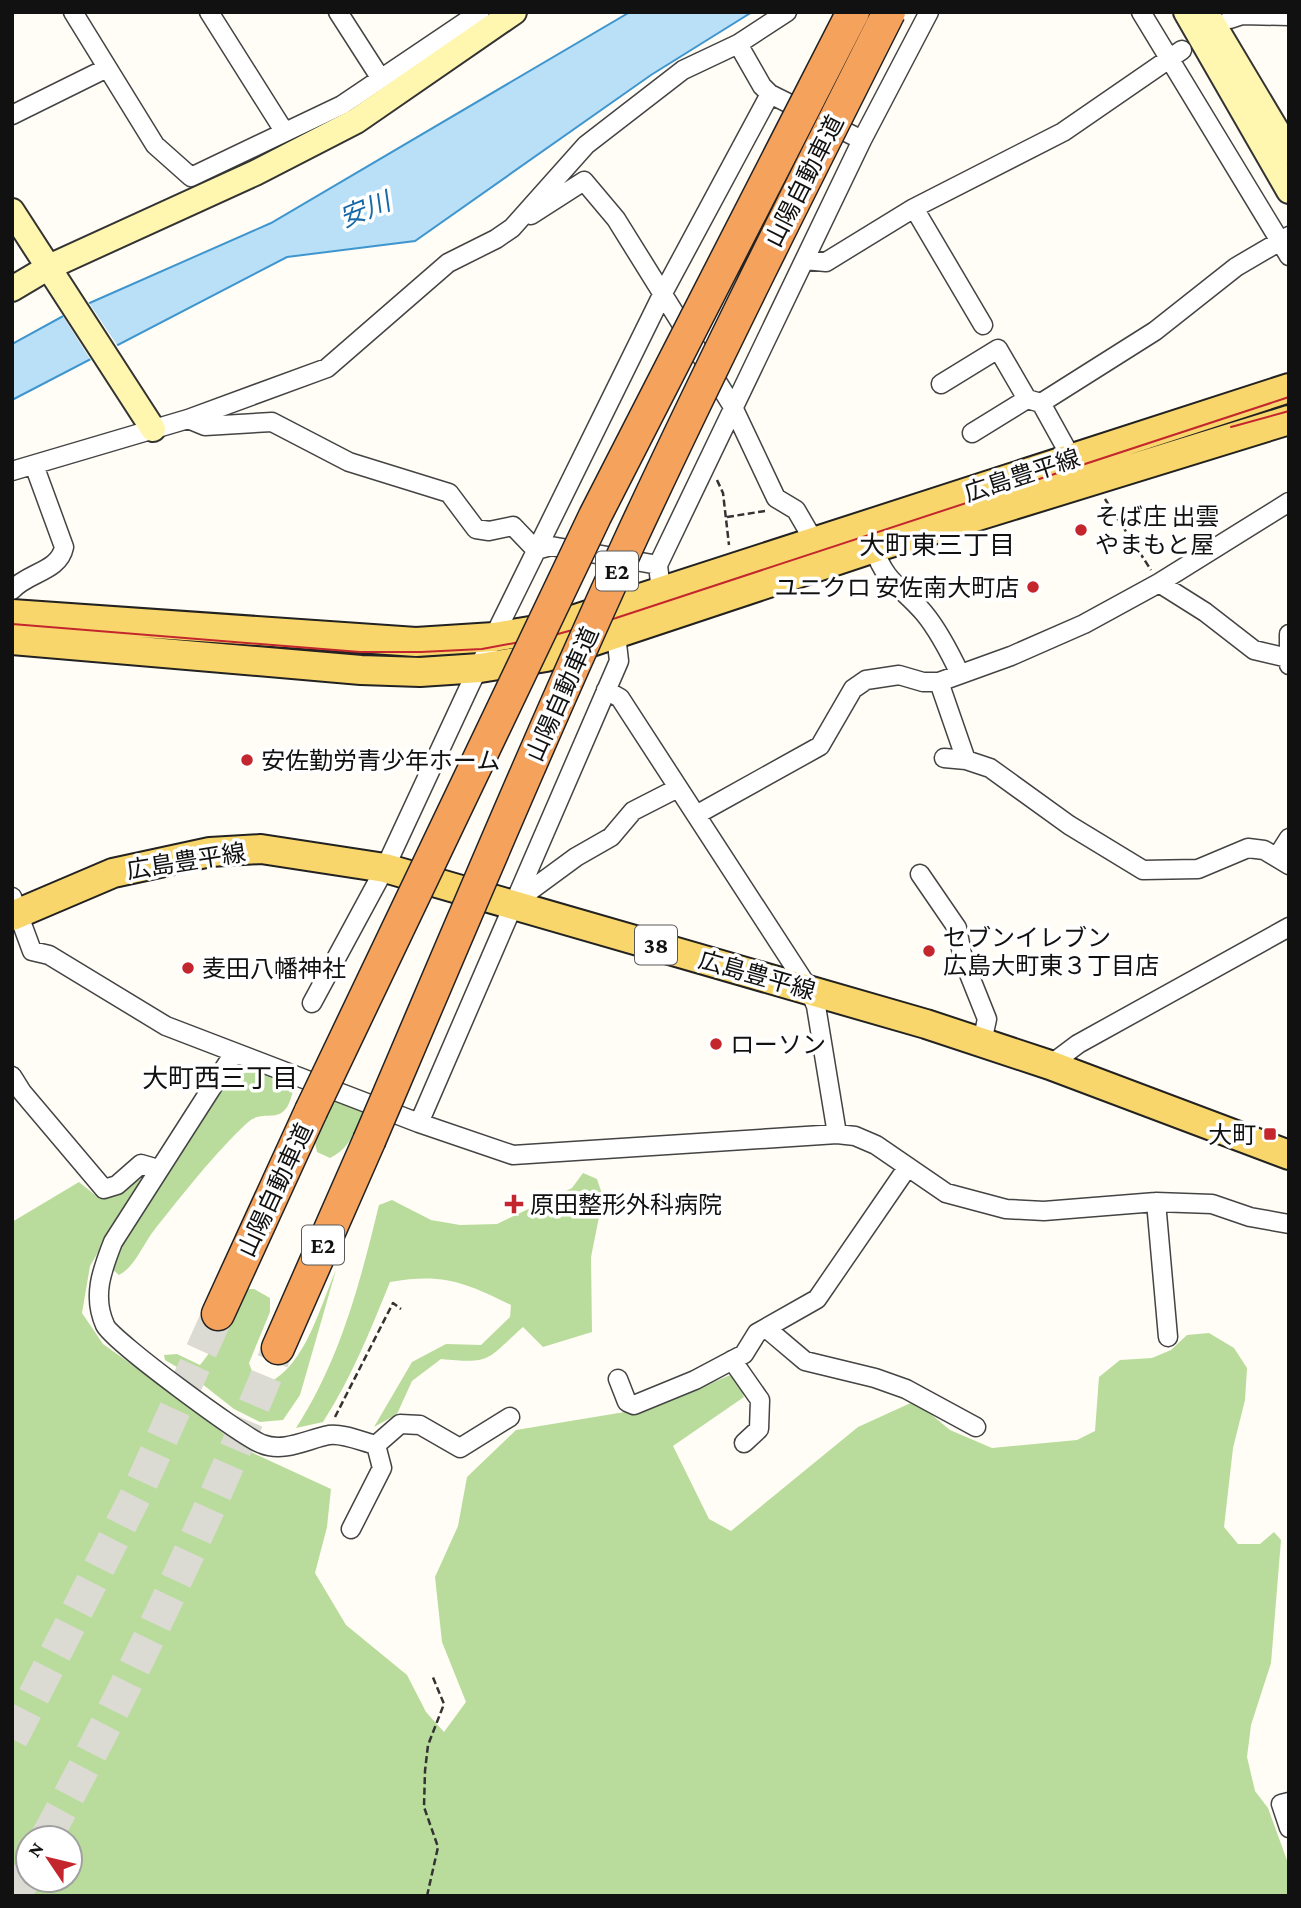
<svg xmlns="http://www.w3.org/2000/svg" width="1301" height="1908" font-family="'Crimson Pro','Noto Sans JP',serif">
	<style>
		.forest { fill: #b9dc9c; fill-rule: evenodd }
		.water { fill: #b9e0f7; stroke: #3f96cf; stroke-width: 2 }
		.pier { fill: #fffdf5 }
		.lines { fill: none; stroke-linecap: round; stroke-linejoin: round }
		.highway-tunnel { stroke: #dbdad3; stroke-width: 32; stroke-dasharray: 32 16; stroke-linecap: butt }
		.street-casing { stroke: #444; stroke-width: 21 }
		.secondary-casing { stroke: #333; stroke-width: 28 }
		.primary-casing { stroke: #222; stroke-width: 32 }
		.highway-casing { stroke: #222; stroke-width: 35 }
		.path { stroke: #333; stroke-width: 2.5; stroke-dasharray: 7 3.5; stroke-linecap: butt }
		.street { stroke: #fff; stroke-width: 18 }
		.secondary { stroke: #fff6b0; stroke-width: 24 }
		.primary { stroke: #f9d66b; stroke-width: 28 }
		.highway { stroke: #f5a25d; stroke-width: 32 }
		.tram { stroke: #c4262e; stroke-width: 2 }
		.highway-bridge-casing { stroke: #222; stroke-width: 35; stroke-linecap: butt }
		.highway-bridge { stroke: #f5a25d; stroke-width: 32 }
		.poi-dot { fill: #c4262e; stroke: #fff; stroke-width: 2.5 }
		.labels { text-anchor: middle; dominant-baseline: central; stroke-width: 7; stroke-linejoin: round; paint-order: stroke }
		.shield { fill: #fff; stroke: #585858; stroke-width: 2 }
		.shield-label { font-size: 23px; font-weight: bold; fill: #111 }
		.street-label { font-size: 24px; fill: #111; stroke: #fff }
		.poi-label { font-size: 24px; fill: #111; stroke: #fff; text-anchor: start }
		.water-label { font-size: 26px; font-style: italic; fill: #1768a6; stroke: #fff }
		.neighbourhood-label { font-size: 26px; fill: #111; stroke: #fff }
	</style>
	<rect width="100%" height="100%" fill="#fffdf5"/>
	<path class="forest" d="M258 1070 294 1085C286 1133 266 1105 247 1123 215 1153 182 1195 155 1229 143 1244 135 1267 119 1275L112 1269 117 1249 218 1092 237 1074Z
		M333 1094 364 1108C356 1129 351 1148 330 1158L317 1152 314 1138Z
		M583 1173 597 1179 603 1197 591 1257 592 1332 543 1347 523 1327C486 1360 492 1364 441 1359L412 1381 397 1414 374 1427 412 1362 446 1344 481 1345 510 1317 511 1305C463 1282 444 1273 390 1282 370 1331 352 1377 323 1422L296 1428C340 1360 360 1283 379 1205L392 1200 431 1220 460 1225 497 1224 572 1188Z
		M141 1179 90 1266 82 1313 103 1344 200 1413 238 1446 331 1489 327 1527 315 1573 346 1625 407 1675 426 1712 444 1732 466 1702 442 1642 435 1577 458 1526 467 1477 516 1430 655 1407 735 1373 744 1397 673 1446 709 1519 731 1531 858 1427 915 1401 950 1430 992 1448 1077 1440 1095 1431 1099 1377 1120 1360 1152 1358 1171 1350 1187 1335 1209 1333 1234 1348 1247 1368 1245 1400 1233 1448 1224 1527 1238 1544H1260L1274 1532 1281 1540 1271 1663 1251 1725 1247 1757 1255 1791 1268 1808 1288 1863 1289 1896H12V1222L79 1182 100 1199ZM28 1838H70V1880H28Z
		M336 1270 300 1395 283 1420 260 1422 234 1409 192 1376 165 1360 164 1355 177 1354 200 1365C219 1342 232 1318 243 1289H254L270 1298V1312L249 1363 254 1377 268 1383C306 1365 320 1306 336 1270Z"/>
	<path class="water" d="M630 12H752L651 75 415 241 287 257 12 400V344L76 309 271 223Z"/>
	<path class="pier" d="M87 300 119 348 92 362 61 313Z"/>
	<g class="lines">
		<path class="highway-tunnel" d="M12 1739 140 1487 218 1314
			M46 1838C133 1679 209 1516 278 1348
			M15 1896 28 1872"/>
		<g class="street-casing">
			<path id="street" d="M73 12 155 145 191 177 342 105 480 12
				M209 12 284 131
				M338 12 381 79
				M1141 12 1289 256
				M1230 19 1242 15 1289 16
				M738 44 762 86 770 94 862 140
				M12 115 107 68
				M914 208 983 325
				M531 215 584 181 616 219 733 407 776 498 796 510 814 541
				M805 260 826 262 914 208 1063 132 1182 50
				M941 384 998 349 1027 399 1041 403 1072 459
				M1041 403 1155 331 1236 267 1289 236
				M188 419 205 426 272 422 349 462 449 493 476 529 489 531 513 526 536 550
				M972 433 1027 399
				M12 471 188 419 327 368 448 263 496 239 512 228 586 145 683 70 738 44 787 12
				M874 548C885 583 902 587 924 613 939 631 950 653 960 674
				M536 550 551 546 658 565
				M1159 583 1205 612 1254 650 1288 658
				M12 590C28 572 59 572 64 547L34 465
				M661 591 658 565 862 140 929 12
				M1289 634V665
				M939 682 966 760
				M606 690 620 698 809 989 816 1006 837 1134
				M944 758 966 760 990 768 1069 825 1143 870 1198 869 1248 848 1264 850 1289 865
				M696 815 820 746 853 689 866 680 899 675 923 682H939L1011 656 1084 624 1159 583 1289 502
				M1277 857 1289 838
				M920 874 957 928 963 959 987 1019 982 1042
				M12 897 32 951 49 955 166 1026 419 1123 513 1155 837 1134 855 1136 876 1145 946 1193 1006 1209 1044 1211 1156 1202 1212 1204 1250 1217 1289 1224
				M512 904 576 857 611 837 633 811 678 788
				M312 1003 385 868 471 683 663 293 770 94
				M234 1053 113 1242C102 1270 92 1296 105 1325 111 1340 243 1437 262 1444 284 1453 308 1439 329 1435 343 1433 363 1442 376 1445
				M1050 1065 1078 1044 1289 927
				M12 1076 22 1092 104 1189 117 1185 141 1164 158 1169
				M419 1123 619 661 616 635
				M1156 1202 1168 1337
				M766 1328 805 1361 875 1378 906 1389 976 1427
				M732 1360 760 1400 759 1429 744 1443
				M618 1379 627 1402 634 1405 695 1380 744 1354 757 1333 817 1299 907 1168
				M376 1445 400 1424 420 1425 460 1448 510 1417
				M351 1529 382 1468 376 1445
				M1289 1802 1281 1804 1289 1828"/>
		</g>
		<g class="secondary-casing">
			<path id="secondary" d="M1186 12 1289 191
				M1206 12 1289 151
				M12 211 153 429
				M12 289 49 267 255 173 356 121 514 12"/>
		</g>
		<g class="primary-casing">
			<path id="primary" d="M12 614 416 642 494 637 548 628 1289 388
				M12 640 361 670 420 672 480 668 546 657 874 548 1289 420
				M12 916 113 873 210 852 261 849 385 868 926 1024 1050 1065 1289 1155"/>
		</g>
		<g class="highway-casing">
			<path id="highway" d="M218 1314 311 1111
				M278 1348 369 1141"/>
		</g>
		<path class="path" d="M717 480 723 493 729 545
			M1105 499 1151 570
			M727 517 765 511
			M335 1417 393 1303 401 1309
			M427 1896 438 1847 424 1807 425 1771 428 1745 444 1704 432 1675"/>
		<use href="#street" class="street"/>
		<use href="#secondary" class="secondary"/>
		<use href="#primary" class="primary"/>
		<use href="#highway" class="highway"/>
		<path class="tram" d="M1231 427 1289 411
			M12 624 360 652H421L482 649 547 637 616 618 1289 397"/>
		<g class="highway-bridge-casing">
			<path id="highway-bridge" d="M311 1111 595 516 853 12
				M369 1141C456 938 541 734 633 534 715 358 802 185 889 12"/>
		</g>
		<use href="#highway-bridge" class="highway-bridge"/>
	</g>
	<g class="poi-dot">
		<circle cx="1081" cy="530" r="7"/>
		<circle cx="1033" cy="587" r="7"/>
		<circle cx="247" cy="760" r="7"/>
		<circle cx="929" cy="951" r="7"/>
		<circle cx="188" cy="968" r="7"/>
		<circle cx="716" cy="1044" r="7"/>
		<rect x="1263" y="1127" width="14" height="14" rx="3.5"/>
		<path d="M510.5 1193.5h7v7h7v7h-7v7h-7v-7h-7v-7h7z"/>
	</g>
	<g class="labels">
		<g class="shield">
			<rect x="596" y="551.5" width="42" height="39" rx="5"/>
			<rect x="635" y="925.5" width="42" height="39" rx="5"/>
			<rect x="302" y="1225.5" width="42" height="39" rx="5"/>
		</g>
		<g class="shield-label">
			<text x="617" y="571">E2</text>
			<text x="656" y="945">38</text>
			<text x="323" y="1245">E2</text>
		</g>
		<g class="street-label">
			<text transform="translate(804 181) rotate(-63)">山陽自動車道</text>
			<text transform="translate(1022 475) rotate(-18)">広島豊平線</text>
			<text transform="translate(562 694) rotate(-66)">山陽自動車道</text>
			<text transform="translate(186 861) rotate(-9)">広島豊平線</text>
			<text transform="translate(757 975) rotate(16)">広島豊平線</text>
			<text transform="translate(275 1190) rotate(-65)">山陽自動車道</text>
		</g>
		<g class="poi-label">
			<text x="1095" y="516">そば庄 出雲<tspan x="1095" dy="28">やまもと屋</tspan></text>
			<text x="1019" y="587" text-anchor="end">ユニクロ 安佐南大町店</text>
			<text x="261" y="760">安佐勤労青少年ホーム</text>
			<text x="943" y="937">セブンイレブン<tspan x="943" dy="28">広島大町東３丁目店</tspan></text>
			<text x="202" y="968">麦田八幡神社</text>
			<text x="730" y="1044">ローソン</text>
			<text x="1256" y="1134" text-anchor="end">大町</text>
			<text x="530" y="1204">原田整形外科病院</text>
		</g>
		<g class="water-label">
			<text transform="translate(365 210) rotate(-22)">安川</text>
		</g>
		<g class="neighbourhood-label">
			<text x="937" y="545">大町東三丁目</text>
			<text x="220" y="1078">大町西三丁目</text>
		</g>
	</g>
	<rect width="1301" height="1908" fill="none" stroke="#111111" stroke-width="28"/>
	<g transform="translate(49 1859) rotate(305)"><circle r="33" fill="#ffffff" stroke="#a0a0a0" stroke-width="2"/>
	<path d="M0-5L12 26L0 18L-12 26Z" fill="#c4262e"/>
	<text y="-10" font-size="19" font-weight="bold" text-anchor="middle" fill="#111111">N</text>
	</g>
</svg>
